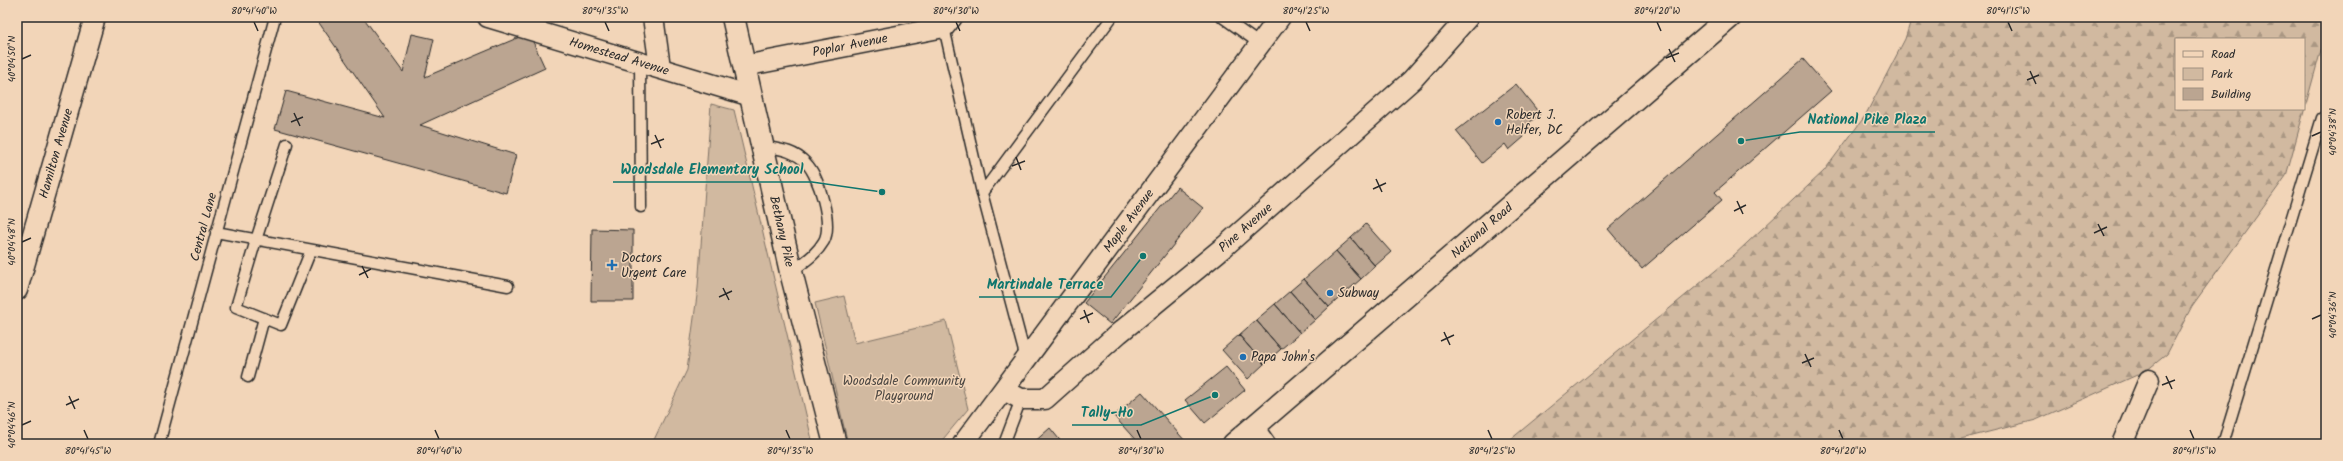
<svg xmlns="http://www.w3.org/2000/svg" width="2343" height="461" font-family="Kalam,sans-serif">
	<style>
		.green { fill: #d1b9a0; stroke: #7e7266 }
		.forest { fill: url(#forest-firs); stroke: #7e7266; fill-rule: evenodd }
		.building { fill: #bba591; stroke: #2b2b2b }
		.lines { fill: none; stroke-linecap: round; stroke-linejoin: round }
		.service-casing { stroke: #2b2b2b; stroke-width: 13 }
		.minor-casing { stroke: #2b2b2b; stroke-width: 23 }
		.secondary-casing { stroke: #2b2b2b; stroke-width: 25 }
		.primary-casing { stroke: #2b2b2b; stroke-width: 25 }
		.service { stroke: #f2d5b8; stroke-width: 10 }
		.minor { stroke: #f2d5b8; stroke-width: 20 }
		.secondary { stroke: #f2d5b8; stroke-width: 22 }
		.primary { stroke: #f2d5b8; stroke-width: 22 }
		.ticks { fill: none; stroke: #2b2b2b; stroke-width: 1.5 }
		.poi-dot { fill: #1f6fb2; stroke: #f2d5b8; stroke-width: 1.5 }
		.labels { text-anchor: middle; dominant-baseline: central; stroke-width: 3; stroke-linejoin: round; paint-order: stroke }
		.street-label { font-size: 13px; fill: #2b2b2b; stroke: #f2d5b8 }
		.poi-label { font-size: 13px; fill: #2b2b2b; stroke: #f2d5b8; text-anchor: start }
		.park-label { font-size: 13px; fill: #4c4742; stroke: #f2d5b8 }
		.leader { fill: none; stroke: #0f766e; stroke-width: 1.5 }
		.callout-dot { fill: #0f766e; stroke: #f2d5b8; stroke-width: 1.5 }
		.callout-label { font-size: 14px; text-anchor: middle; font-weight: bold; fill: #0f766e; stroke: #f2d5b8; stroke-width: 3; stroke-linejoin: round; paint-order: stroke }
		.neatline { fill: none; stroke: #2b2b2b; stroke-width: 1.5 }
		.ticks-label { font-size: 10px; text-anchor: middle; fill: #2b2b2b }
	</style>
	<defs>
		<pattern id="forest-firs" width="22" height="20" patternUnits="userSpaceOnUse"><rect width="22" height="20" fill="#d1b9a0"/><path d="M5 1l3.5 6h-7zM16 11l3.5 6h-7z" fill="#aa9783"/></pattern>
	</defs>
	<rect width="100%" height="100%" fill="#f2d5b8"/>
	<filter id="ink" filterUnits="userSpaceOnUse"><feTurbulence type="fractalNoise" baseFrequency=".025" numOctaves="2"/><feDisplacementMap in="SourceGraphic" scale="8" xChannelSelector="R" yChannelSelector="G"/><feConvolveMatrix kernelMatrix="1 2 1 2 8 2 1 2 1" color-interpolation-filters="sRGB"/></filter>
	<g filter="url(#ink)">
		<path class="green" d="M711 104 734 110 813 444H652L687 370 698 288Z
			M844 296 855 343 946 321 968 409 939 444H848L815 303Z"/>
		<path class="forest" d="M1912 17H2326V32L2286 176 2192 306 2167 354 2146 371 2036 420 1949 442 1505 444 1732 257 1824 171 1865 116 1905 39ZM2176 39H2304V109H2176Z"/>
		<path class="building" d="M315 17H363L403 72 412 34 434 39 425 77 529 33 545 68 420 125 516 155 506 193 275 129 286 91 385 118Z
			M1803 59 1831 91 1715 192 1722 200 1642 269 1608 229Z
			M1516 84 1540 114 1519 131 1524 137 1509 150 1505 144 1482 163 1456 131Z
			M1177 187 1203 208 1110 324 1084 303Z
			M1366 224 1391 252 1375 266 1351 238Z
			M592 229 633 230V301H591Z
			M1351 238 1375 266 1361 279 1336 251Z
			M1336 251 1361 279 1329 307 1304 279Z
			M1304 279 1329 307 1315 320 1290 291Z
			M1290 291 1315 320 1300 333 1275 304Z
			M1275 304 1300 333 1281 349 1256 320Z
			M1256 320 1281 349 1264 364 1239 335Z
			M1239 335 1264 364 1248 379 1222 350Z
			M1226 367 1245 390 1205 423 1185 400Z
			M1142 392 1186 442 1183 444H1139L1114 416Z
			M1050 428 1063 444H1032Z"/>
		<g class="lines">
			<g class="service-casing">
				<path id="service" d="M1222 17 1260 44
					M943 23 982 193 1026 359
					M640 62 641 207
					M287 144 256 240 236 307 281 325 311 250
					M762 146C778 149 794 150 806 163 819 176 833 224 824 241 816 255 804 262 791 272
					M982 193 1112 17
					M216 232 508 286
					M248 377 264 318
					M159 444 275 17
					M1004 444 1021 399
					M2223 444 2322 118 2326 116"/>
			</g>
			<g class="minor-casing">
				<g id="minor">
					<path id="s1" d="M488 17 751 96"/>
					<path d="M653 17 660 67"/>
					<path id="s2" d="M744 66 944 27 952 17"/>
					<path id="s3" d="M17 290 95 17"/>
					<path id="s4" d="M1004 390 1021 399H1045L1119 333 1225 246 1412 80 1468 17"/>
					<path d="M1253 427 1265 444"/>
					<path id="s5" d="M963 444 1280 17"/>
					<path d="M2122 444 2149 380"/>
				</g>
			</g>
			<g class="secondary-casing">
				<g id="secondary">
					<path id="s6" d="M733 17 791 272 835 444"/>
				</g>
			</g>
			<g class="primary-casing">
				<g id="primary">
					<path id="s7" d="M1234 444 1730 17"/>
				</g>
			</g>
			<use href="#service" class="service"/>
			<use href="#minor" class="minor"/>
			<use href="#secondary" class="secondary"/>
			<use href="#primary" class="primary"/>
		</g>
	</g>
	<path class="ticks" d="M254 22 258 31M605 22 609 31M956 22 960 31M1306 22 1310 31M1657 22 1661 31M2008 22 2012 31M1669 49 1675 62M1666 58 1679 53M22 59 31 55M2030 71 2036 84M2027 80 2039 75M294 113 300 126M291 122 303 117M655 135 661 148M2312 136 2321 132M651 144 664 139M1016 157 1021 170M1012 166 1025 161M1376 179 1382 192M1373 189 1386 183M1737 201 1743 214M1734 211 1746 205M2098 224 2104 236M2094 233 2107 227M22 242 31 238M362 266 368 278M359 275 371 269M723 288 729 300M719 297 732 291M1084 310 1089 323M1080 319 1093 313M2312 319 2321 315M1444 332 1450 345M1441 341 1454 335M1805 354 1811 367M1802 363 1814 358M2166 376 2172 389M2162 385 2175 380M69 396 75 409M66 405 79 399M22 425 31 421M84 430 88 439M435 430 439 439M786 430 790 439M1137 430 1141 439M1488 430 1492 439M1839 430 1843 439M2190 430 2194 439"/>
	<g class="poi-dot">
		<circle cx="1498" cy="122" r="4"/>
		<path d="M610 259h4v4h4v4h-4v4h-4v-4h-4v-4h4z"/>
		<circle cx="1330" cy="293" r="4"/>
		<circle cx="1243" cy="357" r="4"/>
	</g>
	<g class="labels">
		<g class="street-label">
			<text stroke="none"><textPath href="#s2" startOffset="108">Poplar Avenue</textPath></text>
			<text stroke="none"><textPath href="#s1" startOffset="137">Homestead Avenue</textPath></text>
			<text stroke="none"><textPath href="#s3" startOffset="142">Hamilton Avenue</textPath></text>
			<text stroke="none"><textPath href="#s5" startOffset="278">Maple Avenue</textPath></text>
			<text transform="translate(204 227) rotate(-75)">Central Lane</text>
			<text stroke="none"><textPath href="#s4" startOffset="307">Pine Avenue</textPath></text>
			<text stroke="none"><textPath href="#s6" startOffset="220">Bethany Pike</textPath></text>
			<text stroke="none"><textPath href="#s7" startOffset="327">National Road</textPath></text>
		</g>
		<g class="poi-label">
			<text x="1506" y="115">Robert J.<tspan x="1506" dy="15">Helfer, DC</tspan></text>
			<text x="621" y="258">Doctors<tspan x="621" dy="15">Urgent Care</tspan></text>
			<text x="1338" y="293">Subway</text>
			<text x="1251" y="357">Papa John's</text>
		</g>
		<g class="park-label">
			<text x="904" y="381">Woodsdale Community<tspan x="904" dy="15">Playground</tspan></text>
		</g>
	</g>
	<path class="leader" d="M1741 141L1800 132H1935M882 192L812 182H613M1143 256L1111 297H979M1215 395L1141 425H1072"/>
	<g class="callout-dot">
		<circle cx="1741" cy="141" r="4"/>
		<circle cx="882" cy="192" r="4"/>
		<circle cx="1143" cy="256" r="4"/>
		<circle cx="1215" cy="395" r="4"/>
	</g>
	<g class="callout-label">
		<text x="1867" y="124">National Pike Plaza</text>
		<text x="712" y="174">Woodsdale Elementary School</text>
		<text x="1045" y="289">Martindale Terrace</text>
		<text x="1107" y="417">Tally-Ho</text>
	</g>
	<rect width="2343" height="461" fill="none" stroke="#f2d5b8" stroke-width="44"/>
	<rect x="2175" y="38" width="130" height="72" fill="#f2d5b8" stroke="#a29180"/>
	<rect x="2183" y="51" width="20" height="6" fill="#f2d5b8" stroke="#a29180"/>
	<text x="2211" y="58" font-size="12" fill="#2b2b2b">Road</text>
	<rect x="2183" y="68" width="20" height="12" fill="#d1b9a0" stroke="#a29180"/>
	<text x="2211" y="78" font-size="12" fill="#2b2b2b">Park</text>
	<rect x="2183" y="88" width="20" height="12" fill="#bba591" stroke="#a29180"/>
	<text x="2211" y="98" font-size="12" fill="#2b2b2b">Building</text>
	<rect x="22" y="22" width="2299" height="417" class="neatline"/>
	<g class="ticks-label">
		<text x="254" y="14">80°41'40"W</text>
		<text x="605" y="14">80°41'35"W</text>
		<text x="956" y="14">80°41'30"W</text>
		<text x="1306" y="14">80°41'25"W</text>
		<text x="1657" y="14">80°41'20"W</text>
		<text x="2008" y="14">80°41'15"W</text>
		<text transform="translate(11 59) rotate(-90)" y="4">40°04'50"N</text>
		<text transform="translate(2332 132) rotate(-90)" y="4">40°04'38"N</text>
		<text transform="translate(11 242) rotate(-90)" y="4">40°04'48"N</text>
		<text transform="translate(2332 315) rotate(-90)" y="4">40°04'36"N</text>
		<text transform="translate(11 425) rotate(-90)" y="4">40°04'46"N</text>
		<text x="88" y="454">80°41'45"W</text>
		<text x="439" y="454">80°41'40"W</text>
		<text x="790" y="454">80°41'35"W</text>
		<text x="1141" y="454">80°41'30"W</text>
		<text x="1492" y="454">80°41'25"W</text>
		<text x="1843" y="454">80°41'20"W</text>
		<text x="2194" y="454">80°41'15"W</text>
	</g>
</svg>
